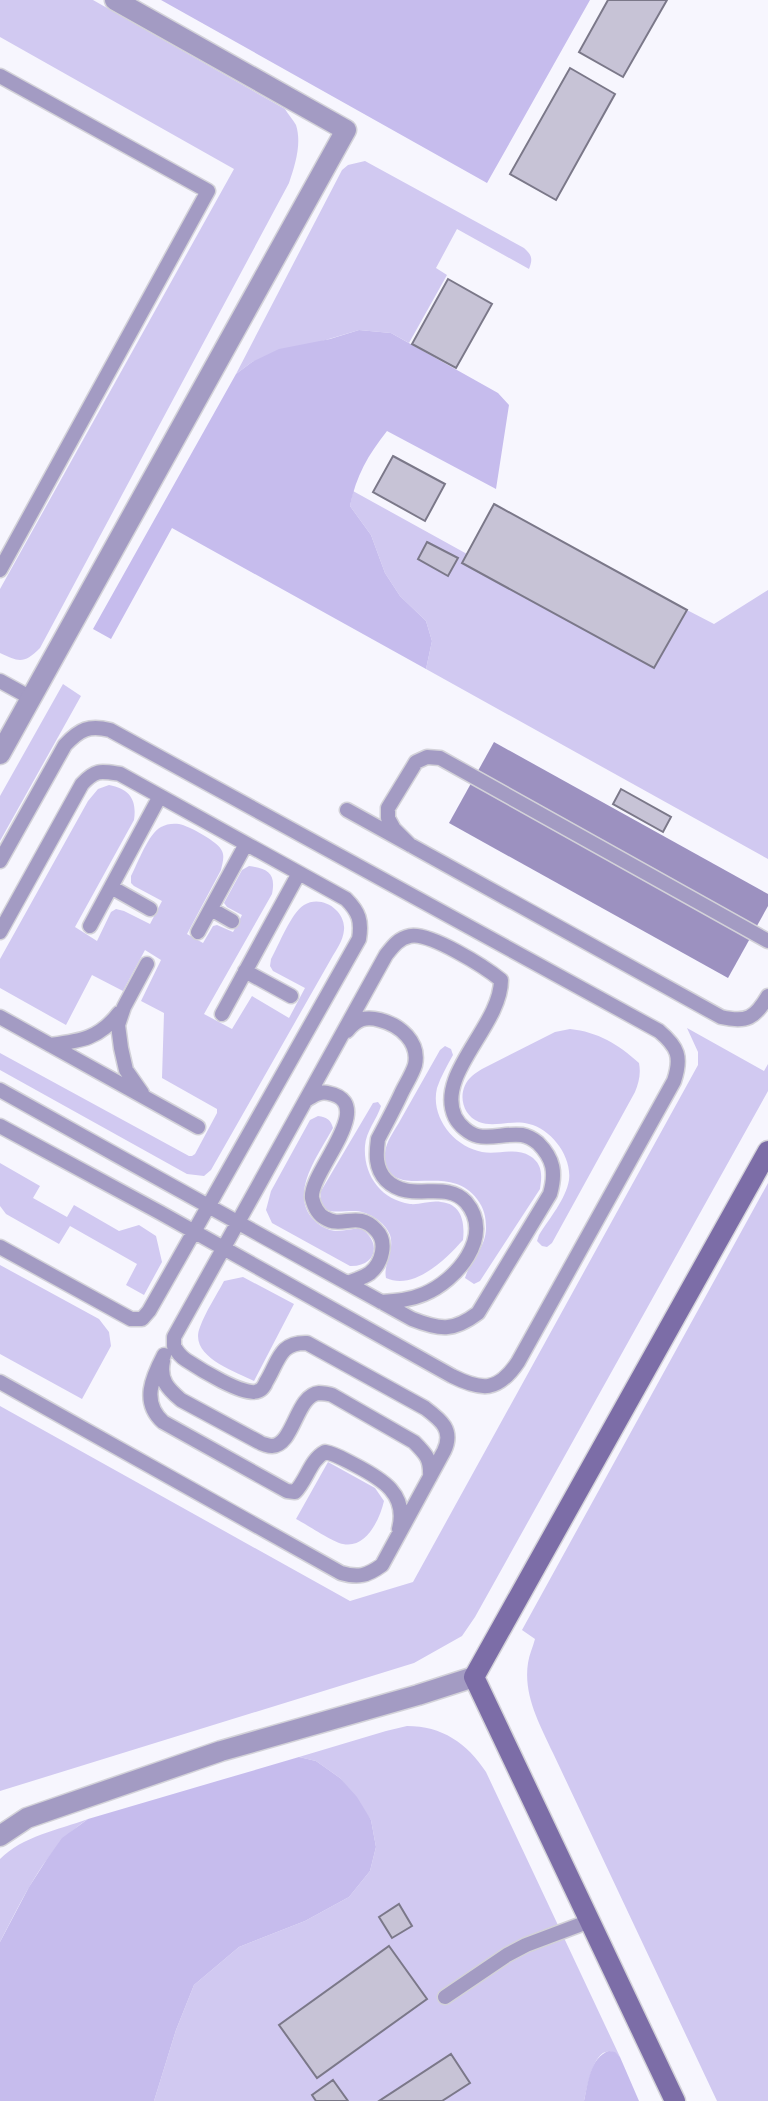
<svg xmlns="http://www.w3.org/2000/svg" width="768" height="2101" font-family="Poppins,sans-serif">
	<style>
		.green { fill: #d1c9f1 }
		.forest { fill: #c6bced }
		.water { fill: #9c91c0 }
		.building { fill: #c7c3d6; stroke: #7b7889; stroke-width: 2 }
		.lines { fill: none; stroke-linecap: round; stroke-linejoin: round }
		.lane-casing { stroke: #d3d2d9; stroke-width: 17 }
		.street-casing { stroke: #d3d2d9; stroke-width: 23 }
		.secondary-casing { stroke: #d3d2d9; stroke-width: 23 }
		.lane { stroke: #a39bc3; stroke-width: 14 }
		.street { stroke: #a39bc3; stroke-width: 20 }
		.secondary { stroke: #7c6da7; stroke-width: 20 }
	</style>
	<rect width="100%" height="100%" fill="#f7f6fe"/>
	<path class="green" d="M0 0H93L285 109C288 114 293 120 296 125 302 144 295 165 289 183L40 648C24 664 19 662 0 653V589L234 169 0 37Z
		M365 161 524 248C532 255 533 259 529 269L457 229 436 268 447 275 409 343 391 333 359 330 252 362 236 374 342 170 348 165Z
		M353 491 467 554 463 563 654 668 687 610 714 624 768 590V859L426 669 432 641 426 621 400 596 385 573 371 535 350 506Z
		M63 684 81 696 0 841V796Z
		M109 785C130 789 137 800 134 820L75 927 97 941 111 912 116 909 124 911 150 924 162 901 134 886 131 883V876C138 863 148 834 161 827 166 824 173 823 179 824 189 826 219 842 222 851 225 857 222 864 221 870L187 934 203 943 213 926 217 925 233 932 242 915 227 907 224 903 242 870 249 866C269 869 276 874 272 894L204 1014 232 1029 252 996 289 1018 305 988 273 971 270 966 271 959C279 945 291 913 304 905 322 894 346 911 344 930 343 941 336 950 331 959L211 1170 204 1176 187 1174 0 1070V1053L189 1156H192L195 1154 217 1113V1109L162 1078 164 1013 141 1001 161 960 145 950 123 991 92 975 66 1025 0 988V959L88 801 98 789Z
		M687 1028 764 1071 768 1064V1091L475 1617 462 1636 414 1663 0 1791V1406L350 1601 413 1582 698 1065V1052Z
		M570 1029C598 1032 618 1044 639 1063 641 1074 639 1082 635 1092L552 1243 547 1247 542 1246 537 1241 539 1235C549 1219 566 1199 569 1180 572 1156 551 1129 529 1124 512 1119 495 1128 479 1122 460 1114 457 1089 472 1076 475 1073 479 1071 482 1069L555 1032Z
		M445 1046 451 1049 453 1055C447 1066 441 1076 437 1088 430 1117 454 1147 482 1152 498 1155 516 1147 530 1156 543 1164 542 1176 540 1189L480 1281 474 1284 465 1278C470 1260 486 1248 486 1228 486 1217 484 1208 477 1199 449 1162 398 1199 386 1165 385 1162 384 1156 385 1153 386 1141 395 1130 401 1119 414 1096 427 1073 440 1050Z
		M378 1102 381 1106C377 1119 366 1131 365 1146 363 1175 381 1200 410 1204 420 1205 431 1200 441 1202 462 1204 465 1223 463 1240 446 1259 414 1291 386 1278 383 1264 395 1251 390 1235 385 1222 369 1212 356 1211 339 1210 317 1219 321 1191L373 1103Z
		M318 1116C327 1117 331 1120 333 1128 319 1154 288 1194 314 1220 319 1225 324 1228 330 1230 341 1233 351 1228 362 1229 382 1243 376 1267 350 1266L272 1223 266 1210 271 1191 310 1120Z
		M0 1163 40 1186 33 1198 67 1217 74 1205 119 1231 139 1225 156 1236 162 1262 144 1295 126 1285 137 1264 70 1226 59 1244 6 1214 0 1206Z
		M768 1183V2101H717L553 1753C540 1725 523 1695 528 1663 529 1655 533 1647 535 1639L522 1630Z
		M0 1265 99 1319 109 1332 111 1346 82 1399 0 1354Z
		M243 1277 294 1304 254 1381C234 1371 188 1356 200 1327 206 1311 216 1296 224 1281Z
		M328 1462 375 1488 384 1501C380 1519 366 1549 343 1544 334 1543 306 1524 296 1519Z
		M407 1726C442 1726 467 1743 486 1772L620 2057C595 2035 588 2085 584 2101H154L176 2030 194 1985 239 1947 305 1921 349 1897 370 1871 376 1847 371 1820 340 1778 316 1761 299 1757 386 1731Z
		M88 1819C45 1847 23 1899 0 1942V1859C23 1836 58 1830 88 1819Z"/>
	<path class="forest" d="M161 0H590L487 183Z
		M359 330 391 333 498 393 509 405 496 489 387 431C368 455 356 476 350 506L371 535 385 573 400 596 426 621 432 641 426 669 172 528 111 639 93 629 236 374 252 362 279 349 330 339Z
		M299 1757 316 1761 340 1778 357 1797 371 1820 376 1847 370 1871 349 1897 305 1921 239 1947 194 1985 176 2030 154 2101H0V1942L29 1887 47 1859 62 1838 88 1819Z
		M609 2051 615 2052 620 2057 639 2101H584C588 2084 590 2057 609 2051Z"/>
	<path class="water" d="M494 742 768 894V906L728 978 449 823Z"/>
	<path class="building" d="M608 0H667L623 77 579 52Z
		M570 68 615 94 556 200 510 174Z
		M448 279 492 304 456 368 412 344Z
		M393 456 445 484 425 521 373 492Z
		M494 504 687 610 654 668 462 563Z
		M427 542 458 558 448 576 418 559Z
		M621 789 671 817 663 832 613 804Z
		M399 1904 412 1926 392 1938 379 1917Z
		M389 1946 427 1999 317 2078 279 2025Z
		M451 2054 470 2083 442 2101H379Z
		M333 2080 348 2101H316L312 2095Z"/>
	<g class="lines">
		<g class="lane-casing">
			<path id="lane" d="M0 76 208 191 0 570
				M0 681 31 698
				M347 810 721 1017C747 1023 755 1018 768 996
				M410 845 394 829 388 818V808L416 762 427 757 440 758 768 941
				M0 861 65 745C80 729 89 725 110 730L659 1031C678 1047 682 1057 674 1081L518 1362C498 1392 482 1391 452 1376L159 1212 0 1126
				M111 887 150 909
				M211 909 232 921
				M90 926 160 796
				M0 932 82 784C96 769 101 771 120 774L346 899C359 912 362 921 359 939L178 1260 149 1311 142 1319H131L0 1247
				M198 932 246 844
				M245 971 291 996
				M222 1014 299 873
				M0 1017 198 1127
				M347 1031C357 1019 365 1016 380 1020 400 1025 420 1042 415 1065 412 1075 405 1085 401 1094 394 1109 386 1124 378 1139 376 1154 375 1168 386 1180 410 1204 445 1179 466 1202 495 1236 456 1281 424 1294 410 1300 396 1301 381 1302
				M50 1045C80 1041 99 1039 119 1013
				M0 1090C137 1167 275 1243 412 1319 440 1330 453 1332 478 1313L550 1194C556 1173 554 1159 538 1143 533 1139 528 1136 522 1135 507 1133 492 1139 478 1136 469 1134 459 1125 455 1117 435 1074 501 1026 501 980 485 967 430 932 410 936 399 938 393 946 386 955 316 1082 245 1210 174 1337V1346C177 1352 180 1356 186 1360 198 1368 246 1398 258 1391 262 1390 265 1385 266 1382 279 1361 279 1342 307 1343L425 1408C441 1420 454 1430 444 1451L382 1565C367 1576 358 1578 341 1573L0 1382
				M142 1093 126 1070 121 1048 118 1025 124 1007 147 964
				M306 1100C313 1096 319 1091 328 1093 380 1103 309 1172 312 1198 314 1206 317 1214 325 1218 342 1229 358 1210 376 1230 388 1242 382 1263 370 1273 363 1278 355 1280 347 1283
				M164 1355C152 1378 141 1402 163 1422L287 1491 295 1492C307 1480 310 1460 325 1452 336 1454 345 1460 355 1465 382 1479 408 1494 399 1529
				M163 1361C159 1380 168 1389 181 1400L259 1442C262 1444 269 1446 272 1446 294 1445 296 1395 319 1393 322 1393 330 1394 332 1395L414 1442C426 1454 431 1459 430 1477
				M445 1997 507 1955 526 1945 590 1921"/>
		</g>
		<g class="street-casing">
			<path id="street" d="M0 754 346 130 115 0
				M0 1836 27 1818 221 1751 418 1695 474 1677"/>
		</g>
		<g class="secondary-casing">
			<path id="secondary" d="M675 2101 474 1677 768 1151"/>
		</g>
		<use href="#lane" class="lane"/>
		<use href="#street" class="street"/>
		<use href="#secondary" class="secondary"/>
	</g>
</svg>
